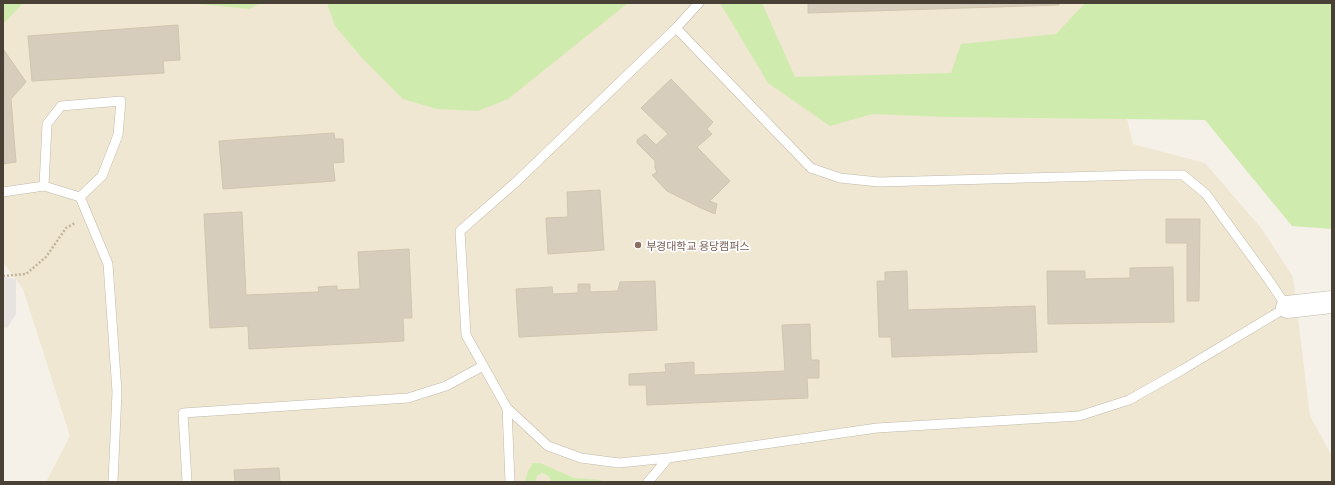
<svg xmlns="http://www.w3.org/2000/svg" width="1335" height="485" font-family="Barlow,'Noto Sans KR',sans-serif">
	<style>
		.education { fill: #efe7d1 }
		.green { fill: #cfebae }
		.parking { fill: #e6e3e0 }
		.building { fill: #d7cdbc; stroke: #d2c5af }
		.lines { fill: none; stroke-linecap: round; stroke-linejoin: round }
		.service-casing { stroke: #c1b9aa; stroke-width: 10 }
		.tertiary-casing { stroke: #c1b9aa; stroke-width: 23 }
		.path { stroke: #c4b59a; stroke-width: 2.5; stroke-dasharray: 2 2; stroke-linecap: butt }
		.service { stroke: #fff; stroke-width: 9 }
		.tertiary { stroke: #fff; stroke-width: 22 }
		.education-dot { fill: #8d6e63; stroke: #fff; stroke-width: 1.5 }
		.labels { text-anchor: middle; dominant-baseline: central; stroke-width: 3.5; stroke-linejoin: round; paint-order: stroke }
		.education-label { font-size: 11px; fill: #785e54; stroke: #fff; text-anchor: start }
	</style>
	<rect width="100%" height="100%" fill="#f5f1e8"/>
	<path class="education" d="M3 3H1136L1104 24 1133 144 1205 163 1262 229 1293 277 1310 416 1332 456V482H46L70 436 23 289 3 262Z"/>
	<path class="green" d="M3 3H23L3 24Z
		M190 3H261L249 9Z
		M327 3H628L508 99 478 111 437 109 403 99 362 58 335 26Z
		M720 3H762L795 77 951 73 961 44 1056 34 1085 3H1332V229L1292 226 1205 120 949 117 872 114 830 126 768 83Z
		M533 463H540L574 478 600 480 604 482H551L549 476 542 473 537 476 535 482H525L528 471Z"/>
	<path class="parking" d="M3 277 16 279V314L7 328 3 327Z"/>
	<path class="building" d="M808 3H1059V5L808 13Z
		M178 25 180 60 163 61 164 73 32 81 28 36Z
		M4 50 26 82 11 99 16 162 3 164Z
		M671 79 713 122 707 129 712 134 697 147 730 181 710 201 717 204 715 214 701 208 667 191 652 175 657 172 655 168V161L637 143V140L645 134 656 145 668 134 641 108Z
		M334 133 335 139H343L344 162 333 163 335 181 223 189 219 141Z
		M600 190 604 250 548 254 546 218 568 217 567 192Z
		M242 212 246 295 319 292 318 287 337 286V290L360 289 358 252 409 249 412 318H403L404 341 249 349 248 326 210 328 204 214Z
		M1166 219H1200L1199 301H1187V243H1166Z
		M1173 267 1174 322 1048 324 1047 271H1085V279L1130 278V268Z
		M907 271 908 310 1035 306 1037 352 892 357 891 337H879L877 281H885V272Z
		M655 281 657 330 519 337 516 289 552 287 553 294 578 293V284H590V292L618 291 620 282Z
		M810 324 811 360H819V378H807L808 398 647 405 646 385H629V374L666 372 665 364 694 362V375L785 371 782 325Z
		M279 468 280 482H235L234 470Z"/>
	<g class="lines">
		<g class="service-casing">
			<path id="service" d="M121 101 118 135 102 176 80 197 44 186 47 124 61 106Z
				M3 192 44 186
				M80 197 108 264 117 392 113 482
				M507 408 466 335 460 231 516 182 676 28 699 3
				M187 482 183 413 408 398 446 386 483 366
				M510 482 507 408 548 446 581 458 619 463 668 458 877 428 1079 416 1129 400 1182 370 1287 307 1268 279 1206 194 1183 175H1140L879 182 840 178 811 168 676 28
				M648 482 668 458"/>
		</g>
		<g class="tertiary-casing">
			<path id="tertiary" d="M1287 307 1332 302"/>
		</g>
		<path class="path" d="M3 276 26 274 46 257 66 228 75 223"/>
		<use href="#service" class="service"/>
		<use href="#tertiary" class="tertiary"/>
	</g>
	<circle class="education-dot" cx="638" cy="245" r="4"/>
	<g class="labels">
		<g class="education-label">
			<text x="646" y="245">부경대학교 용당캠퍼스</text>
		</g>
	</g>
	<rect width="1335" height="485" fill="none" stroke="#494136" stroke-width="8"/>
</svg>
